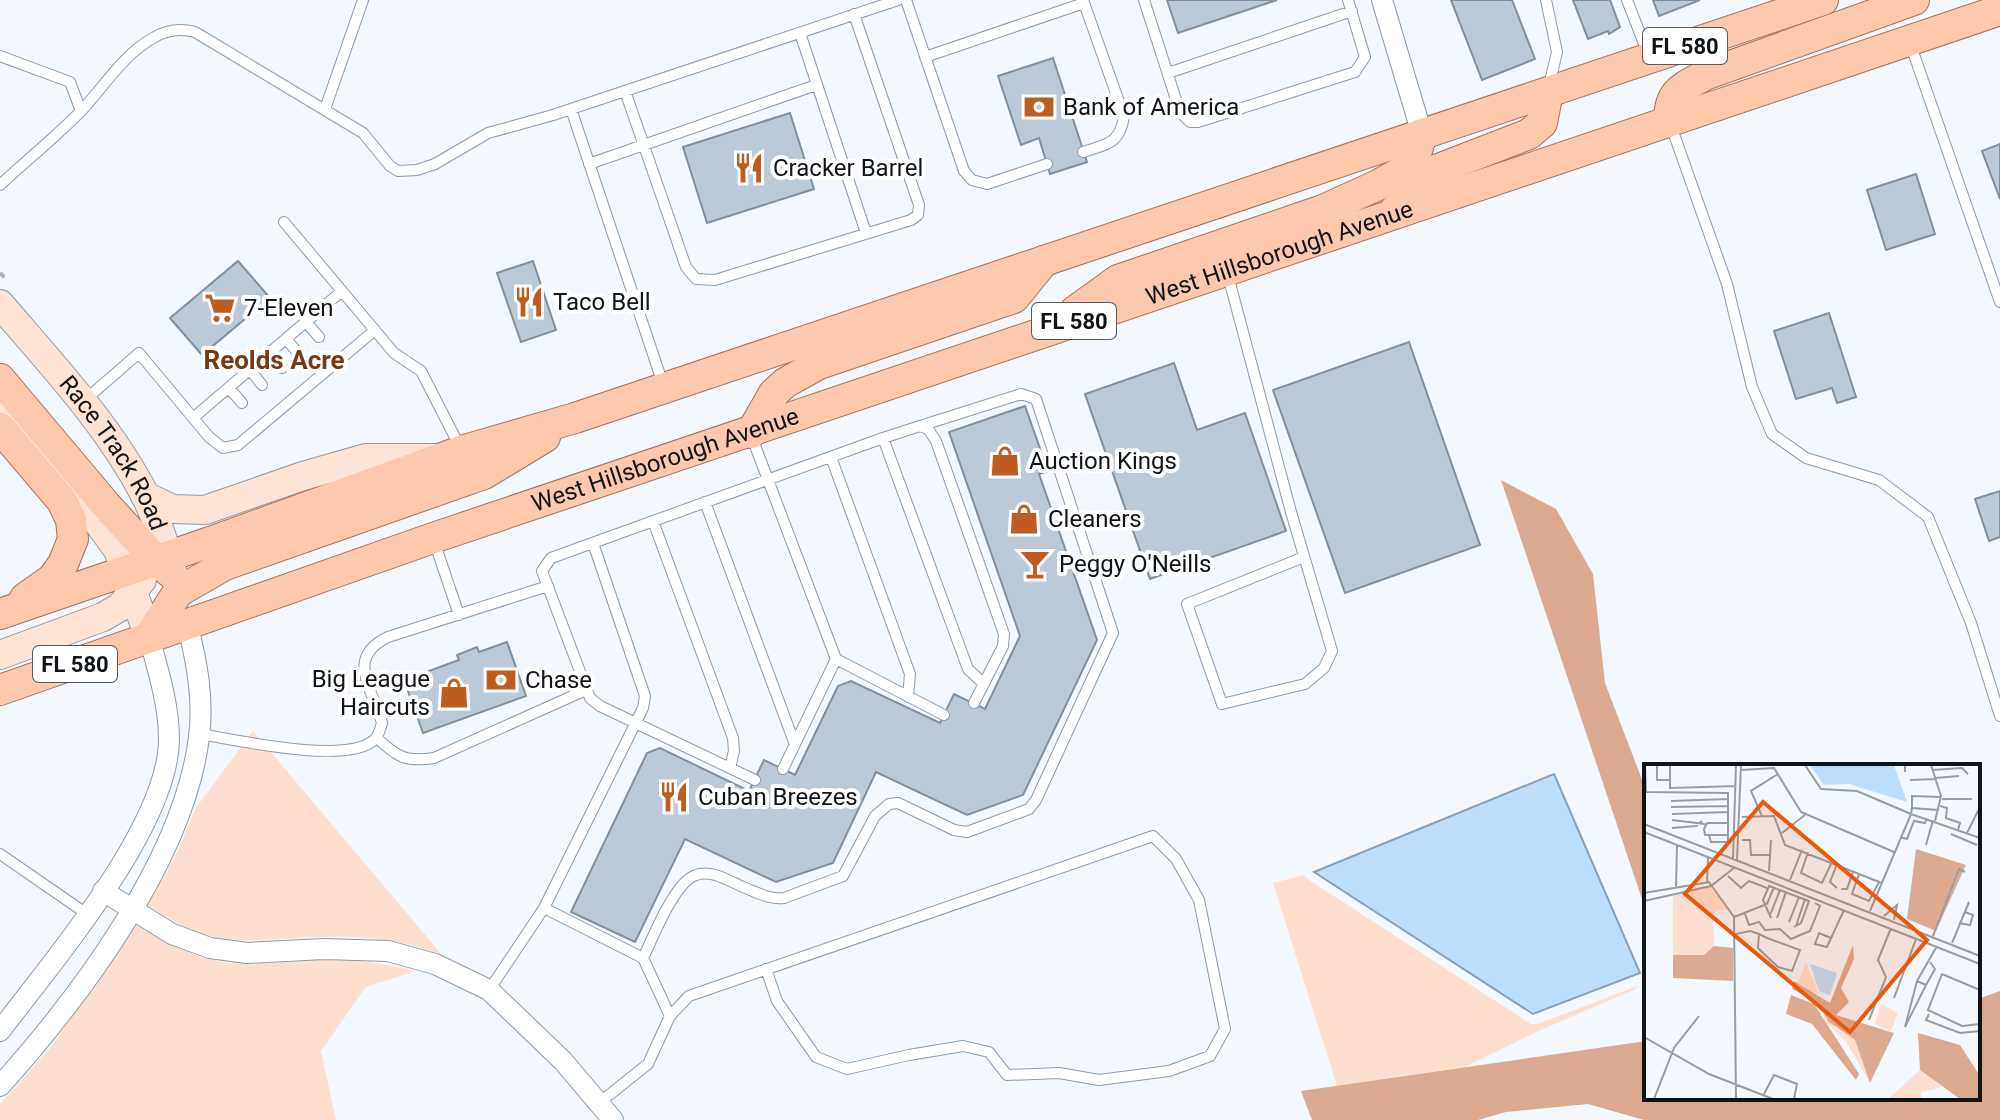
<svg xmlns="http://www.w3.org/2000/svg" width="2000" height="1120" font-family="Roboto,sans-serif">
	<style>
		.green { fill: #fedfcf }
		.forest { fill: #dbaa91 }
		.water { fill: #bdddfc; stroke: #89a1b8; stroke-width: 2 }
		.building { fill: #bcc9d6; stroke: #83909b; stroke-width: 2 }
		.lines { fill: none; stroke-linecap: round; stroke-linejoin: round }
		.service-casing { stroke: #8e9ba7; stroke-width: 12 }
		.minor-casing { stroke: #8e9ba7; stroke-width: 22 }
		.secondary-casing { stroke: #8e9ba7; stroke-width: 30 }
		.primary-casing { stroke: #aa7154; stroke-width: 32 }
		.path { stroke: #aeb3b8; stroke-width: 4; stroke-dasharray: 6 6; stroke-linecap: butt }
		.service { stroke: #fff; stroke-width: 10 }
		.minor { stroke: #fff; stroke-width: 20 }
		.secondary { stroke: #ffe3d5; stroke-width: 28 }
		.primary { stroke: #fec8ac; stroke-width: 30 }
		.labels { text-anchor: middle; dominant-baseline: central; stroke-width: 8; stroke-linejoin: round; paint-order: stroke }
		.shield { fill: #fff; stroke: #575a5d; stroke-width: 2 }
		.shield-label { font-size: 22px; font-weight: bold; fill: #0f1418 }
		.poi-label { font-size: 24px; fill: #0f1418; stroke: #fff; text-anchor: start }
		.street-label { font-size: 24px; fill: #0f1418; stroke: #fff }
		.neighbourhood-label { font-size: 26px; font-weight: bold; fill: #773914; stroke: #fff }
		.inset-road { fill: none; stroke: #979da1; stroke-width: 2 }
		.view { fill: #e8590c; fill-opacity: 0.15; stroke: #e8590c; stroke-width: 4 }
		.inset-edge { fill: none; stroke: #0f1418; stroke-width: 4 }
	</style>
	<rect width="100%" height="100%" fill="#f2f8fd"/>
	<path class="green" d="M253 731 443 956C405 939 361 936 320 937 285 938 250 944 215 937 190 933 168 918 148 905L177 853 195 809Z
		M1304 875 1309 880 1531 1024H1538L1637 986 1636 989 1534 1033 1465 1067 1337 1086 1273 883Z
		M136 924C159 938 182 952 208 959 246 969 286 961 325 960 356 960 386 963 416 971L366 987 321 1051 336 1120H0V1104L52 1046Z"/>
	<path class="forest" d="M1501 480 1556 509 1593 574 1605 683 1646 790V911Z
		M2000 991V1120H1644L1588 1104 1506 1112 1478 1120H1312L1301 1091 1646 1041V1098H1978V999Z"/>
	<path class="water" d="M1554 774 1640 973 1533 1014 1314 872Z"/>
	<path class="building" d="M1167 0H1277L1178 33Z
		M1451 0H1512L1535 59 1482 80Z
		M1573 0H1610L1620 27 1609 34 1608 31 1588 39Z
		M1653 0H1700L1659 16Z
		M1053 58 1087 162 1050 174 1039 138 1021 145 998 76Z
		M790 113 814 189 707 223 683 147Z
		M2000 144V199L1982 151Z
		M1916 174 1935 234 1886 250 1867 190Z
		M238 261 270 298 202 355 170 318Z
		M533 261 556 330 521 342 497 273Z
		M1829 313 1856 397 1837 403 1832 388 1796 399 1774 331Z
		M1409 342 1480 545 1345 593 1273 390Z
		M1174 363 1197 430 1245 413 1286 531 1150 579 1085 394Z
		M1025 406 1048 471 1039 474 1097 640 1023 795 967 815 876 772 833 863 776 882 685 839 635 942 571 912 647 753 660 748 749 791 764 760 795 775 838 686 851 681 940 723 954 694 985 709 1020 636 949 432Z
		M2000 491V537L1989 541 1975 499Z
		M507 642 526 696 423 733 404 680 459 660 457 655 477 647 479 652Z"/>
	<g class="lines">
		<g class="service-casing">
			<path id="service" d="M906 0 964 171 972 180 987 184 1047 164
				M1083 0 1124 116C1120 144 1107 144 1083 152
				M1144 0 1180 112 1190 122H1198L1355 72 1365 57 1348 0
				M1546 0 1557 52 1549 86
				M1627 0 1648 54
				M800 33 866 233
				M1910 43 2000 302
				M0 56 70 82 81 111
				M925 57 1084 3
				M1168 73 1352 11
				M625 91 686 267 696 279 715 280 911 220 918 215 919 205 854 14
				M325 109 363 0
				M571 109 663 384
				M1670 123 1727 284 1752 387 1772 434 1806 458 1879 480 1928 517 1971 623 2000 716
				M589 164 816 85
				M0 185C27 160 57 136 83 109 104 86 125 53 153 38 166 30 180 28 195 32L363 133 390 166 398 171 417 170 435 164 488 133 553 115 898 0
				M284 222 394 353 421 371 461 449
				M1227 272 1291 512 1332 651 1324 668 1305 684 1222 704 1187 604 1304 557
				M306 322 319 337
				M286 339 299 354
				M269 353 282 368
				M250 370 262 385
				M229 388 242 403
				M85 400 139 353 209 437 223 448 238 445 375 330
				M193 418 342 291
				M751 435 836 659
				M883 438 968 669 984 684
				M831 457 910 674 908 697
				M705 502 794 742
				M653 521 733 738 734 751 730 768
				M434 541 459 615
				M200 734C236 740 347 765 374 740 379 736 380 729 382 723 372 687 345 658 388 637L548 586
				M377 738C398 758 406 762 434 758L586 690
				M783 769 836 659 944 715
				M755 780 600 706 590 698 542 571 551 558 883 438 920 426 928 429 936 441 1004 634 1003 646 974 703
				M0 854 87 914
				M544 908 643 958C653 938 674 882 696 875 711 869 729 881 743 887 756 892 770 900 784 898L843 876 875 816 889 804 898 803 954 830 967 832 1029 809 1036 800 1113 633 1036 399 1021 394 920 426
				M643 958 670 1016
				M489 990 544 908 643 708 645 696 593 543
				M599 1103 648 1064 670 1016 689 996 1153 836 1176 859 1199 900 1225 1029 1210 1056 1169 1071 1099 1080 1059 1073 1007 1075 989 1052 963 1046 909 1055 847 1069 816 1057 777 1001 766 969"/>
		</g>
		<g class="minor-casing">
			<path id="minor" d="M1382 0 1422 134
				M103 891 172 934 210 948 247 953 324 949 388 951 435 964 489 990 563 1061 613 1120
				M0 1031C52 962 169 826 169 739 169 705 158 670 149 637
				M0 1086C80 997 184 859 199 737 204 699 197 661 187 624"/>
		</g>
		<g class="secondary-casing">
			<g id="secondary">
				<path id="s1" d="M0 304C52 365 108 424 145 495 158 521 166 549 174 577"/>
				<path d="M0 405 94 517 118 550 149 637"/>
				<path d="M145 496 173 509 205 510 303 476 366 458H434"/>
				<path d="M0 655 103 617 120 607 142 580"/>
			</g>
		</g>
		<g class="primary-casing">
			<g id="primary">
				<path d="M1669 121C1669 91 1682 88 1705 75L1914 0"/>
				<path d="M1395 210 1436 170 1529 134 1542 123 1548 92"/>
				<path d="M1075 311 1118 280 1323 210 1378 185 1408 168 1416 154 1422 134"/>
				<path d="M0 379 106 505 156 560 170 572"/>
				<path d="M0 428 62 501 71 520 73 539 63 564 52 579 25 598"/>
				<path d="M751 433 774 393 785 383 819 364 1014 298 1044 261"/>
				<path d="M0 614 216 540 461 451 575 418 1823 0"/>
				<path d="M149 637 178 592 225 565 484 474 545 437"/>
				<path id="s2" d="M0 690 433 538 2000 10"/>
			</g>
		</g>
		<path class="path" d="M0 273 7 280"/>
		<use href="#service" class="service"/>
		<use href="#minor" class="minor"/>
		<use href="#secondary" class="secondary"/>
		<use href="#primary" class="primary"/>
	</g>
	<defs>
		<g id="bank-bare" transform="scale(2.4)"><path d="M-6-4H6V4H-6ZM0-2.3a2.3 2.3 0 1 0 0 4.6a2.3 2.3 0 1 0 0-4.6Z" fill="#bf5d21" stroke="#fff" stroke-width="2.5" paint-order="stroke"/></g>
		<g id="restaurant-bare" transform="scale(2.4)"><path d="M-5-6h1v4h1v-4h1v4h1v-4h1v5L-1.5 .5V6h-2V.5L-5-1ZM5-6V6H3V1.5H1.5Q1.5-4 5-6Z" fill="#bf5d21" stroke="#fff" stroke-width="2.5" paint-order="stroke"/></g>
		<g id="supermarket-bare" transform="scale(2.4)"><path d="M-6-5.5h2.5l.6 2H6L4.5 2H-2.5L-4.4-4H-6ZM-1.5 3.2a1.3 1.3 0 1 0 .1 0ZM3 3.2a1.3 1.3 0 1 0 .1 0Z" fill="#bf5d21" stroke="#fff" stroke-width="2.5" paint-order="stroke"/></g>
		<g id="shop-bare" transform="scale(2.4)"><path d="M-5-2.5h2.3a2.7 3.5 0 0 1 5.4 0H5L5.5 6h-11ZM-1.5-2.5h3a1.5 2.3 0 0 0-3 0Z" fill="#bf5d21" stroke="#fff" stroke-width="2.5" paint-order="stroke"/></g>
		<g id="bar-bare" transform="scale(2.4)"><path d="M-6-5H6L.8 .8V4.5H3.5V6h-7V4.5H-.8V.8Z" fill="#bf5d21" stroke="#fff" stroke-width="2.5" paint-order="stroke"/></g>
	</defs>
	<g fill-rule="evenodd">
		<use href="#bank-bare" x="1039" y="107"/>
		<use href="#restaurant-bare" x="749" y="168"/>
		<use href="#restaurant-bare" x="529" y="302"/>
		<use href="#supermarket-bare" x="220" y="308"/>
		<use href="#shop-bare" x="1005" y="461"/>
		<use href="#shop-bare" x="1024" y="519"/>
		<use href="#bar-bare" x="1035" y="564"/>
		<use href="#bank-bare" x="501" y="680"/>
		<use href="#shop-bare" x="454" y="693"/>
		<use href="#restaurant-bare" x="674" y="797"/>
	</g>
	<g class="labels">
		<g class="shield">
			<rect x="1643" y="28" width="84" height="36" rx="6"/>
			<rect x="1032" y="303" width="84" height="36" rx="6"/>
			<rect x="33" y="646" width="84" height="36" rx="6"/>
		</g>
		<g class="shield-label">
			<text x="1685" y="46">FL 580</text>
			<text x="1074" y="321">FL 580</text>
			<text x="75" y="664">FL 580</text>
		</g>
		<g class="poi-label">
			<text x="1063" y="107">Bank of America</text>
			<text x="773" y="168">Cracker Barrel</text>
			<text x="553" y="302">Taco Bell</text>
			<text x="244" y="308">7-Eleven</text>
			<text x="1029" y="461">Auction Kings</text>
			<text x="1048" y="519">Cleaners</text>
			<text x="1059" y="564">Peggy O'Neills</text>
			<text x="430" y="679" text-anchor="end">Big League<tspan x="430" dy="28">Haircuts</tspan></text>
			<text x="525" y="680">Chase</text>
			<text x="698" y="797">Cuban Breezes</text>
		</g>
		<g class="street-label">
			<text stroke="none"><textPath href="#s2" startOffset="1352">West Hillsborough Avenue</textPath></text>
			<text stroke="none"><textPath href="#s1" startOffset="188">Race Track Road</textPath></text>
			<text stroke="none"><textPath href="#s2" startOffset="704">West Hillsborough Avenue</textPath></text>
		</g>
		<g class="neighbourhood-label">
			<text x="274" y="360">Reolds Acre</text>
		</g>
	</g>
	<g transform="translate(1644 764)">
		<rect width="336" height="336" fill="#f2f8fd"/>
		<path d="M66 123 86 146H73L69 153 70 182 61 191H29V131ZM162 198 174 228 185 232 165 227 154 219ZM237 240 254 249 247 267 231 260ZM178 245 191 264 211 276 226 319 203 279 180 256ZM276 306 298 323 277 328V335H244Z" fill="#fedfcf"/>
		<path d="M272 85 322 101 292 167 263 155ZM209 181 210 195 197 224 205 238 192 251 250 269 226 319 211 276 185 258 173 238 148 225 150 217 186 239ZM70 182 89 184V217L29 214V191H60ZM147 231 170 240 215 310 212 316 168 260 142 250ZM274 269 316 281 336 312V335H316L276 306Z" fill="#dbaa91"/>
		<path d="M166 1H250L263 38 205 20 180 21ZM166 200 193 209 186 231 175 227Z" fill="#bdddfc"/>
		<path class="inset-road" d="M1 1 2 28 84 29M13 1V16H26M26 1V24L92 22M161 1 177 25 213 27 267 50 268 44 295 46M287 1 297 32 291 57M97 6 130 4 157 48 250 88M288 6 318 4 324 10M261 8V1H280M291 14 315 12M266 16 292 15M298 35H328M27 37 84 35M296 42 303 44 302 54 316 59 314 66M27 43 84 42M268 44V32L297 33M28 50 84 48M118 52 107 27 134 10M98 53 130 52 141 81 238 119M28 56 61 60M84 59H63L60 65 61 71H85M0 60 336 192M28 64 52 62 58 57M0 68 336 200M138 69 162 50M323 69 336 43M307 70 333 81M65 71 67 78H84V28M256 73 263 75 270 57 281 59 283 54M98 76H106L107 91H127M282 81 289 56M164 88 157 109 178 119 188 98M89 95 92 1M93 96 97 1M193 100 186 118 193 124M125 107 127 76M215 110 208 130 225 137 235 118M84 112 97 124 105 117 123 124M146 116 158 86M65 118 90 153 92 335M63 119 64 93M32 123 33 81M197 125H203L209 108M0 129 66 118M0 137 67 122 90 104M226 147 267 50 336 74M101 150 105 161 115 158 121 166 136 165 147 175 166 167 176 142 171 139M126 151 136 126M240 152 253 141 250 156M90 153 123 140 130 123M127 154 119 136 125 122 165 137 157 159 150 163M133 154 142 128M145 158 155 133M315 159 326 161 329 151 321 148M152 162 161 135M92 170 106 167 115 170 123 174 156 186 148 207 134 203 114 184 115 170M289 172 315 105 321 108M187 174 175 169 171 180 183 183 200 146M308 179 325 138M286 198 291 205 282 221 273 217 293 182M273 217 261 263 282 221M336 226 298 210 284 246 318 262 336 260M250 234 272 175M285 250 282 256 316 269 336 267M225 256 242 213 234 196 247 164M0 273 65 310 129 335M119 332 130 311 153 320 150 335M10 335 30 284 55 252"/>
		<path class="view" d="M119 38 283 176 206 268 41 130Z"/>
		<rect width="336" height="336" class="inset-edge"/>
	</g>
</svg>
